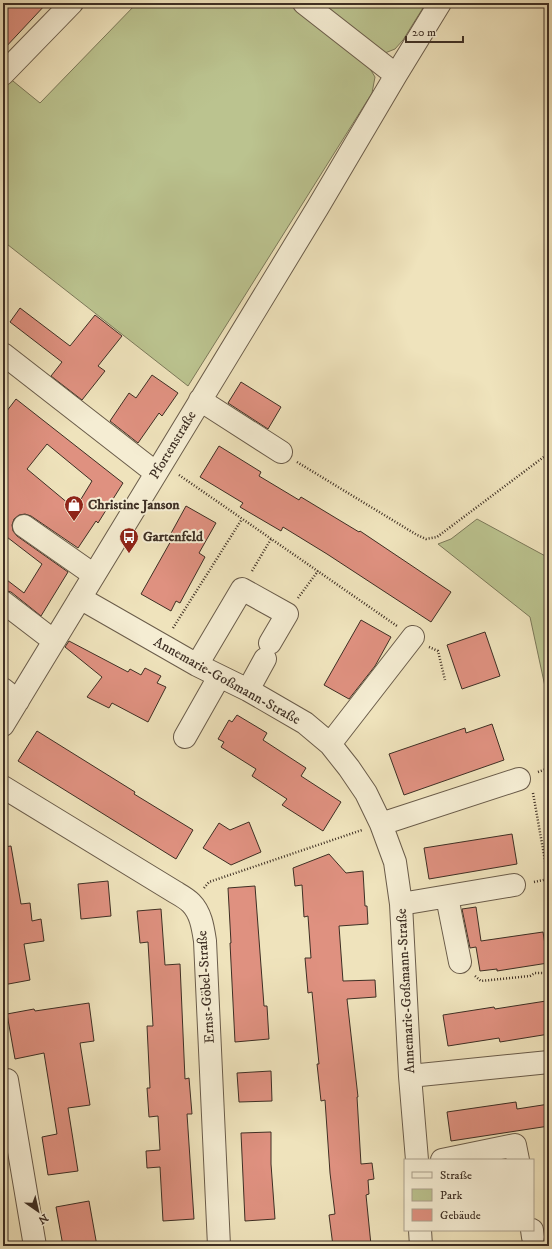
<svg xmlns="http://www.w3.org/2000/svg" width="552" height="1249" font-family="'IM FELL DW Pica',serif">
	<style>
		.green { fill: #bbc38f; stroke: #7c795a }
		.building { fill: #df9180; stroke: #3e2f24; fill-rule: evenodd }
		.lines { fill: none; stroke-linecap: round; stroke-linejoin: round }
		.minor-casing { stroke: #6a5c4a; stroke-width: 24 }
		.path { stroke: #3e2f24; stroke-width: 2.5; stroke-dasharray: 1 2; stroke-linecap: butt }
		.minor { stroke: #f5edd3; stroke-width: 22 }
		.labels { text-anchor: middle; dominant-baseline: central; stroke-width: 4; stroke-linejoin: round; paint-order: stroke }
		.street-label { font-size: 14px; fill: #3e2f24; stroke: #f5edd3 }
		.poi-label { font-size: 14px; font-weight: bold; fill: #3e2f24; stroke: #f5edd3; text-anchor: start }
	</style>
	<rect width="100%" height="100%" fill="#efe3bc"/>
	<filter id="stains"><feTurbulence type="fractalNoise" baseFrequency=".005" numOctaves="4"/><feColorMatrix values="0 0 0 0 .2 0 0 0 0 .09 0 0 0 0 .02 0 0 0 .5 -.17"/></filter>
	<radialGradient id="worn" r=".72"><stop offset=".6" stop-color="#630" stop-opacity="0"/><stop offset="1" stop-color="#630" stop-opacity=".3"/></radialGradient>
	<path class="green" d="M137 3H292L366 62 375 77 372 93 188 386 3 241V82L8 77 40 103Z
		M317 3H426L403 40 395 49 385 53Z
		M477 519 549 558V705L530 617 438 544 451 539Z"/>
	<path class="building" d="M3 3H47L3 50Z
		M20 308 70 346 95 315 122 336 98 366 105 371 82 400 51 376 62 362 10 322Z
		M152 375 178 393 162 416 159 413 138 443 110 421 129 393 136 398Z
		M241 382 281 407 268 429 228 403Z
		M16 399 123 483 98 523 96 521 78 548 31 516 25 514 19 515 14 519 12 525 13 531 17 536 68 572 41 616 11 592 3 590V577L24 593 42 564 3 534V416ZM47 444 92 481 75 509 27 469Z
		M219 446 261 472 259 476 299 500 301 497 359 532 360 531 451 592 431 622 327 554 283 527 281 531 240 507 243 503 200 477Z
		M186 506 216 523 199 553 205 557 180 603 176 601 171 611 141 594 172 539 169 537Z
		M361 620 391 637 375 666 349 699 324 685Z
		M485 632 500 676 462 689 447 645Z
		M69 641 128 672 130 669 141 675 145 668 161 676 157 683 166 687 148 722 112 703 109 708 87 697 102 677 65 647Z
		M237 715 267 733 263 740 306 768 301 776 341 802 323 831 282 805 287 799 252 776 256 769 221 747 224 742 218 739 229 720 232 722Z
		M492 724 504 760 404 795 389 754 465 728 466 733Z
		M37 731 135 792 134 794 193 830 176 859 18 761Z
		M249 822 261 852 231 865 203 848 219 823 230 830Z
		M512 834 517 864 429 879 424 848Z
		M11 846 21 904 30 903 32 921 41 919 44 941 24 944 30 980 3 985V847Z
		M329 854 346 873 363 871 365 906H367L368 924 339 926 343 981 375 980 376 997 347 999 358 1097H357L361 1164 372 1163 374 1179 368 1180 369 1194 366 1195 371 1245 363 1246H333L329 1215 335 1214 330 1173 325 1100 321 1101 317 1064H319L312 992 308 993 305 958H311L308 916 304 917 302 885 295 886 293 868Z
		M108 881 111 916 81 919 78 884Z
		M255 886 264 1006H267L269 1039 235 1042 230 943H231L228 888Z
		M476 907 481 941 543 932 548 963 497 971V969L480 971 476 947 470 948 462 909Z
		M161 909 165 965 180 964 185 1079 189 1078 192 1114H187L194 1219 163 1221 160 1167 147 1168 146 1151 160 1150 158 1116 149 1117 147 1088H150L147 1026H153L148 942 140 943 137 911Z
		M546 1001 549 1018V1034L500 1042 499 1038 448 1046 443 1015 494 1007 495 1009Z
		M89 1003 94 1041 80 1043 90 1105 68 1108 78 1171 48 1175 42 1137 57 1134 44 1053 15 1059 7 1014 34 1009 35 1011Z
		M271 1071 272 1101 239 1102 237 1073Z
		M516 1102 517 1109 549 1104V1126L451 1141 447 1112Z
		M271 1132V1164L275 1219 245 1221 241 1133Z
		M89 1201 97 1246H63L56 1207Z"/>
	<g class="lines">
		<g class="minor-casing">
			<path id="minor" d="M304 3 396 75
				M3 74 72 3
				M3 354 156 473
				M200 400 281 452
				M24 526 94 575
				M80 598 197 665 248 690 305 723 330 744 349 768 366 793 381 824 395 862 401 904 410 1076 417 1160
				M3 602 54 641
				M197 665 242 589 287 614 270 643
				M3 689 18 701
				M248 690 265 659
				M3 725 318 207 396 75 440 3
				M185 737 219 677
				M330 744 413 637
				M3 787 175 892C180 895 186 898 191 903 201 913 203 928 205 941L219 1246
				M381 824 519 779
				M447 897 460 962
				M401 904 514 885
				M410 1076 549 1062
				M7 1080 35 1246
				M442 1160 515 1145 518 1160
				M420 1230 421 1246
				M532 1230 533 1237"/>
		</g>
		<path class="path" d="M297 462 417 535 426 539 437 537 549 453
			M179 475 397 626
			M252 571 271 539
			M298 598 318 571
			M173 628 242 519
			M429 647 438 651 445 680
			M538 772 549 768
			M533 793 549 883
			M534 882 548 879
			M204 888 209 882 362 830
			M475 976 481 981 530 976 535 973H549"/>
		<use href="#minor" class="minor"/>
	</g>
	<defs>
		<g id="shop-pin" transform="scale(1)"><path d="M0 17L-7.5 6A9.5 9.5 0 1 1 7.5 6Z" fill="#8f2418" stroke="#f5edd3"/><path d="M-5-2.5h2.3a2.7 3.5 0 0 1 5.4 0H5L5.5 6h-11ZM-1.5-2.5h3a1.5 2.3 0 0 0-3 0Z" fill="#fff"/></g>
		<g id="bus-pin" transform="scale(1)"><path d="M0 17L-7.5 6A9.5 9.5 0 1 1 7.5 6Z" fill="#8f2418" stroke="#f5edd3"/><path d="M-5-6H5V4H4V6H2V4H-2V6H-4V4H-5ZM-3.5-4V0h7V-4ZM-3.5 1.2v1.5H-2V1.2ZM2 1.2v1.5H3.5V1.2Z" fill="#fff"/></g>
	</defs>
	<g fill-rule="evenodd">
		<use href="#shop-pin" x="74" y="505"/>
		<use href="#bus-pin" x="129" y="537"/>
	</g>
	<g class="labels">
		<g class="street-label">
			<text transform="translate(173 445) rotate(-59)">Pfortenstraße</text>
			<text transform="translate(227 681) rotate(29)">Annemarie-Goßmann-Straße</text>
			<text transform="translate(206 987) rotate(-94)">Ernst-Göbel-Straße</text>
			<text transform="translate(406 991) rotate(-93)">Annemarie-Goßmann-Straße</text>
		</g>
		<g class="poi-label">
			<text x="88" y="505">Christine Janson</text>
			<text x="143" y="537">Gartenfeld</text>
		</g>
	</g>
	<rect width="552" height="1249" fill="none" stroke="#efe3bc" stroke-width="16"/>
	<rect x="4" y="4" width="544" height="1241" fill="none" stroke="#3e2f24" stroke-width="2"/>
	<rect x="8" y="8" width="536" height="1233" fill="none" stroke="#3e2f24"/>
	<rect x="404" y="1159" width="130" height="72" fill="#f5edd3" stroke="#aca18d"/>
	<rect x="412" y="1172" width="20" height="6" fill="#f5edd3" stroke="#aca18d"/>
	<text x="440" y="1179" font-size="12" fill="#3e2f24">Straße</text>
	<rect x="412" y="1189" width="20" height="12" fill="#bbc38f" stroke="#aca18d"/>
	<text x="440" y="1199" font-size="12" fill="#3e2f24">Park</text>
	<rect x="412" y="1209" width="20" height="12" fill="#df9180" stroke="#aca18d"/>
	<text x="440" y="1219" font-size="12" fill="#3e2f24">Gebäude</text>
	<g transform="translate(38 1211) rotate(146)" stroke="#f5edd3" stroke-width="3" paint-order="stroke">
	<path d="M0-3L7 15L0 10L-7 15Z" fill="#3e2f24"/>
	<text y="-6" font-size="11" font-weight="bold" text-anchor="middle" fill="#3e2f24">N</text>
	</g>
	<path d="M406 36v6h57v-6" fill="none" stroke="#3e2f24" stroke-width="2"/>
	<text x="412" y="36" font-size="12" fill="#3e2f24" stroke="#f5edd3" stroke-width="3" paint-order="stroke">20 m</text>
	<rect width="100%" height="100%" filter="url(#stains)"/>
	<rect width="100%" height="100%" fill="url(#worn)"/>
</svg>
